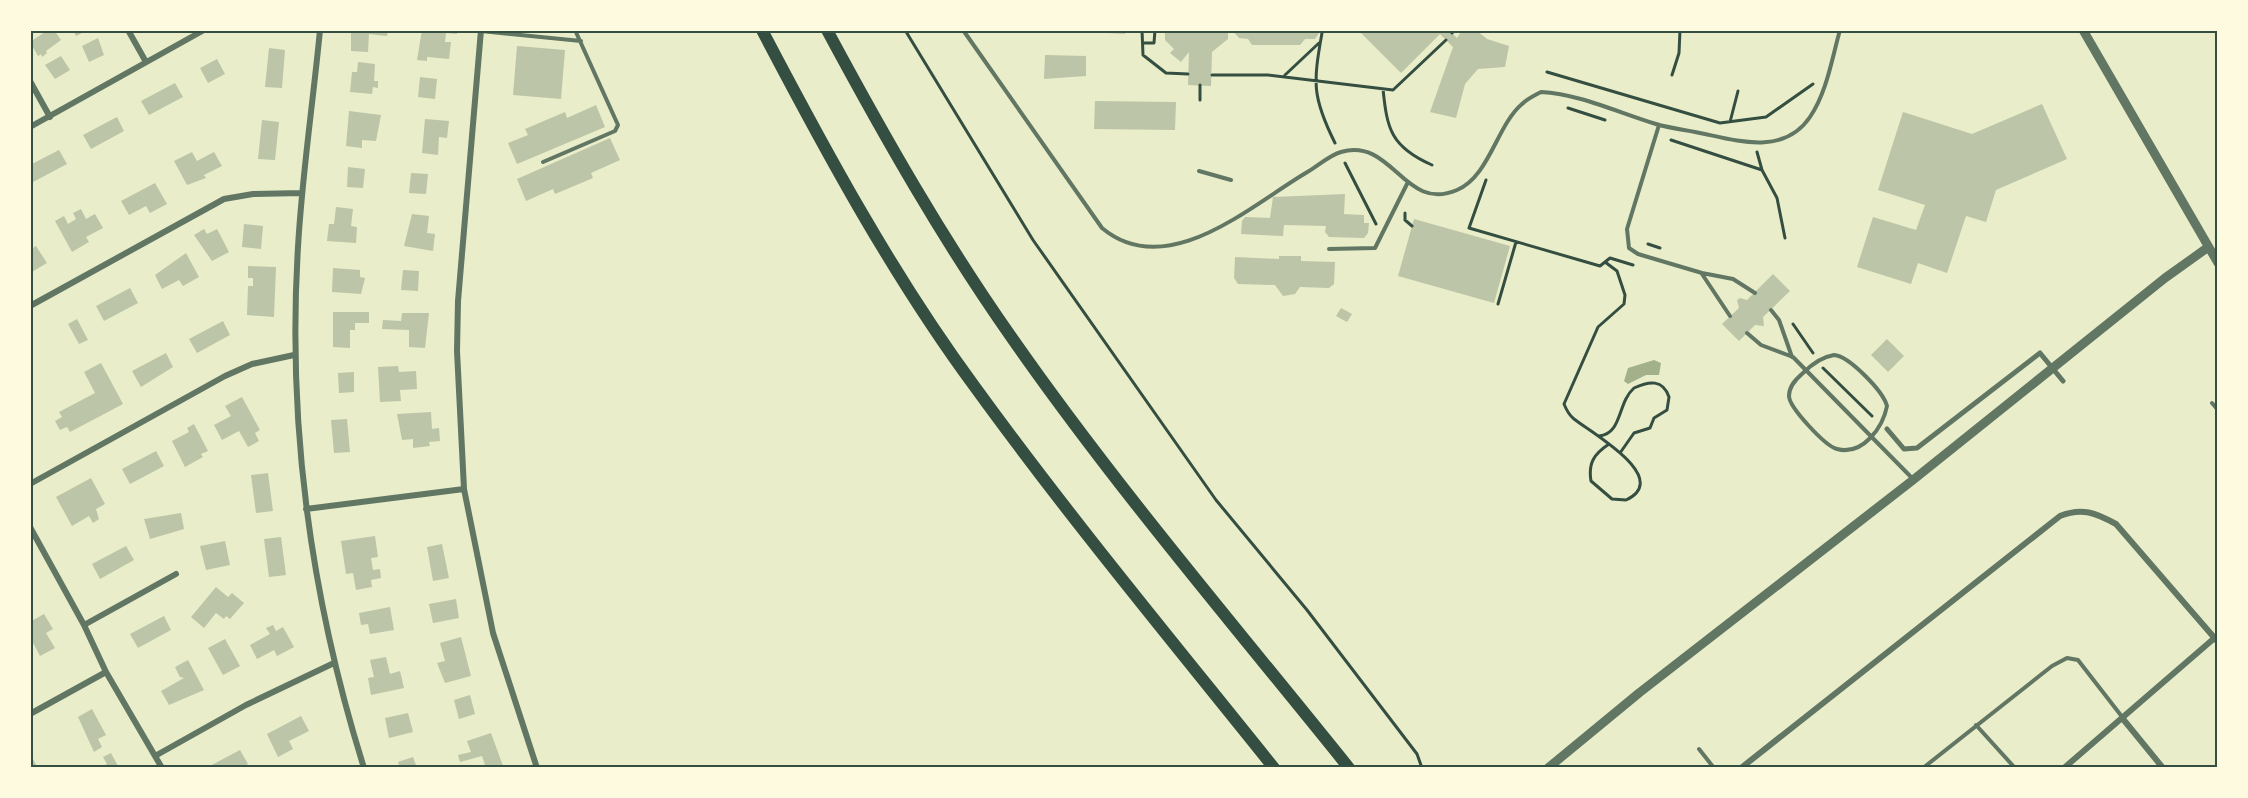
<svg xmlns="http://www.w3.org/2000/svg" width="2248" height="798" font-family="Raleway,sans-serif">
	<style>
		.water { fill: #a3b18a }
		.building { fill: #bcc5a7 }
		.lines { fill: none; stroke-linecap: round; stroke-linejoin: round }
		.path { stroke: #344e41; stroke-width: 3 }
		.service { stroke: #617663; stroke-width: 4 }
		.pedestrian { stroke: #617663; stroke-width: 5 }
		.minor { stroke: #617663; stroke-width: 6 }
		.tertiary { stroke: #617663; stroke-width: 9 }
		.primary { stroke: #344e41; stroke-width: 12 }
		.neatline { fill: none; stroke: #344e41; stroke-width: 2 }
	</style>
	<rect width="100%" height="100%" fill="#e9edc9"/>
	<path class="water" d="M1654 360 1661 363 1659 375H1646L1628 384 1624 381 1628 368Z"/>
	<path class="building" d="M48 30H54L61 40 46 51 47 53 42 57 41 54 38 56 30 42Z
		M73 30H88L76 36Z
		M351 30H388L387 36 369 34 368 52 351 51Z
		M422 30H457V34L446 33 445 42H451L449 59 427 57V61L417 60Z
		M1055 30H1125V34Z
		M1165 30H1228V39L1212 52 1211 86 1188 85 1189 52 1181 62 1170 53 1174 49 1165 40Z
		M1232 30H1333V33H1319L1315 39H1305L1300 45H1252L1248 39 1239 38Z
		M1358 30H1449L1457 38 1462 30H1476L1487 39 1509 46 1505 67 1478 69 1465 84 1456 118 1430 112 1453 47 1440 34 1401 73Z
		M98 38 104 55 89 62 82 46Z
		M517 46 565 50 561 99 513 95Z
		M269 48 285 50 282 88 265 87Z
		M1045 55 1086 56V76L1044 79Z
		M61 56 70 70 55 79 45 65Z
		M217 59 225 74 208 83 200 68Z
		M358 62 375 64 374 81H378V88L373 87 372 94 350 92 352 72H357Z
		M420 77 437 79 435 99 418 97Z
		M175 83 183 97 149 115 141 101Z
		M1095 101 1176 102 1175 130 1094 129Z
		M2042 104 2067 159 1996 190 1986 222 1966 216 1947 273 1918 263 1911 284 1857 267 1873 217 1916 230 1925 205 1878 190 1903 112 1972 134Z
		M596 105 605 127 517 164 508 143 528 135 525 129 565 112 567 118Z
		M349 111 381 115 376 141 362 140V148L346 146Z
		M117 117 124 131 91 149 83 135Z
		M425 119 449 121 447 138 439 137 438 155 422 153Z
		M262 120 279 122 275 160 258 159Z
		M610 138 620 160 591 173 593 178 555 194 553 189 526 201 517 179Z
		M59 150 67 164 33 182 30 165Z
		M192 152 197 161 214 152 222 166 204 175 206 178 187 185 174 161Z
		M348 167 365 169 363 188 347 187Z
		M411 173 428 174 426 194 409 193Z
		M155 183 167 204 150 213 146 206 129 215 121 201Z
		M1345 194 1344 214 1364 215V223H1369L1368 233 1364 238 1329 237 1325 232 1326 226 1284 225 1283 236 1241 234 1242 221 1245 217 1270 218 1273 197Z
		M336 207 353 209 351 226 357 227 356 243 327 241 329 224H334Z
		M81 209 86 219 95 214 103 228 86 237 89 242 72 252 55 221 64 216 68 224 76 219 73 213Z
		M412 214 429 216 427 233 435 234 433 251 404 246Z
		M1414 219 1510 246 1494 303 1398 276Z
		M244 224 263 226 261 249 242 247Z
		M204 229 207 234 217 229 229 252 212 261 194 235Z
		M36 246 47 263 30 273V250Z
		M186 253 199 277 183 286 179 280 162 289 155 275Z
		M1279 256H1301V261L1335 262 1334 284 1329 288 1300 287 1295 294 1283 296 1275 285 1238 284 1234 278 1235 257 1279 259Z
		M248 266 276 267 274 317 247 315 248 286H253V278H248Z
		M333 268 360 270V277L365 278 361 294 332 292Z
		M403 270 419 271 418 291 401 290Z
		M1773 274 1790 291 1763 317 1764 326 1755 325 1739 341 1722 324 1739 308 1737 300 1740 298 1747 300Z
		M130 288 138 303 104 321 96 306Z
		M1341 308 1352 314 1347 322 1336 316Z
		M333 312H369V323H355V330H350V348L333 347Z
		M402 313H429L425 348 409 347V330L382 329 383 320 401 321Z
		M77 319 88 340 79 344 68 324Z
		M223 321 230 335 197 353 189 339Z
		M1887 339 1904 356 1888 372 1871 355Z
		M166 353 173 367 141 387 132 371Z
		M101 363 123 404 70 432 67 427 60 430 55 421 62 417 59 412 95 393 84 372Z
		M398 366 399 372 416 371 417 389 400 390 401 401 380 402 378 367Z
		M354 372V392L339 393 338 373Z
		M242 397 260 430 255 433 259 441 248 447 239 431 222 440 214 425 231 416 225 406Z
		M431 412 432 429 439 428 440 441 429 442 430 446 413 448V439L402 440 397 414Z
		M347 419 350 452 334 453 331 420Z
		M194 424 208 451 201 454 203 457 185 467 172 441 189 432 187 428Z
		M156 451 164 466 130 484 122 469Z
		M268 473 273 511 256 513 251 475Z
		M91 478 105 504 96 509 99 519 93 523 89 516 72 526 56 497Z
		M181 513 184 529 150 539 144 519Z
		M375 536 378 557 371 558 373 570 380 569 381 578 371 580 372 587 356 590 353 573 346 574 341 541Z
		M281 537 286 575 269 577 264 539Z
		M225 541 230 565 206 570 200 546Z
		M442 544 449 578 433 581 427 547Z
		M126 546 134 560 100 579 92 564Z
		M216 587 228 597 232 593 244 603 230 619 226 616 224 619 216 613 204 628 191 617Z
		M456 599 459 618 433 623 429 604Z
		M390 607 394 630 370 634 368 624 361 625 359 613Z
		M44 614 53 629 46 633 55 648 40 656 30 637V622Z
		M164 616 171 630 138 648 130 634Z
		M273 625 276 631 283 627 294 647 277 656 274 650 257 659 250 645 270 634 266 628Z
		M461 637 471 676 445 683 437 663 445 661 440 643Z
		M225 639 240 666 223 675 208 648Z
		M386 657 390 674 400 671 404 688 371 695 368 678 374 677 370 660Z
		M188 660 204 690 169 705 161 691 184 678 180 677 175 667Z
		M470 695 475 714 459 719 454 700Z
		M92 709 106 735 98 739 102 747 94 752 78 717Z
		M408 713 413 732 389 738 385 718Z
		M301 716 309 731 289 741 293 749 278 757 267 734Z
		M491 733 503 766 486 768 482 756 460 762 458 755 471 752 467 741Z
		M240 750 248 764 240 768H206Z
		M111 753 119 768 103 766 107 764 103 757Z
		M30 754 38 768H30Z
		M413 757 417 768H400L398 762Z"/>
	<g class="lines">
		<path class="path" d="M905 30 1033 240 1216 500 1307 610 1417 754 1422 768
			M1142 30 1143 55 1166 73 1188 74
			M1322 33C1313 83 1312 97 1335 143
			M1452 33 1455 30
			M1143 43H1154L1155 30
			M1547 72 1720 123 1766 117 1813 84
			M1212 75H1268L1393 90 1446 40
			M1285 75 1319 43
			M1672 75 1679 53 1680 30
			M1200 85V100
			M1383 89C1387 129 1391 147 1432 165
			M1568 108 1605 120
			M1730 122 1738 91
			M1671 140 1762 170
			M1757 152 1762 170 1777 198 1785 238
			M1345 163 1376 224
			M1486 180 1469 228 1600 266 1610 258 1633 265
			M1405 213V220L1412 226
			M1648 244 1660 248
			M1605 262 1617 271 1625 295 1624 304 1598 327 1564 404C1566 409 1569 415 1574 419 1590 432 1673 478 1626 500L1612 499 1591 481C1588 463 1594 454 1609 444
			M1498 304 1516 242
			M1793 324 1813 353
			M1823 368 1872 416
			M1599 436C1623 433 1617 403 1634 388 1649 381 1663 379 1669 397L1667 410 1654 418 1650 428 1634 433 1620 453"/>
		<path class="service" d="M963 30 1102 228C1168 283 1252 204 1309 171 1319 165 1330 155 1341 152 1393 137 1404 213 1457 190 1489 177 1497 125 1522 104 1527 99 1535 95 1541 92 1580 94 1619 113 1656 124 1672 129 1689 130 1705 134 1741 142 1785 154 1810 117 1827 92 1832 58 1840 30
			M481 31 581 41
			M1659 125 1627 229 1629 248 1638 254 1702 273 1733 279 1755 293
			M543 162 615 131 618 125 575 30
			M1199 171 1231 180
			M1329 249 1375 248 1407 184
			M1702 274 1730 316
			M1771 310 1779 320 1792 357
			M1747 333 1761 345 1793 357 1913 479
			M1834 355C1849 356 1883 391 1887 406 1883 427 1863 456 1837 449 1825 446 1789 407 1789 396 1789 386 1796 379 1803 373 1812 364 1821 357 1834 355Z
			M2212 403 2218 410
			M1976 725 2015 768
			M1699 749 1714 768
			M1923 768 2052 666 2067 658 2078 660 2123 718"/>
		<path class="pedestrian" d="M1887 429 1904 449 1917 448 2040 353 2063 381"/>
		<path class="minor" d="M128 30 146 62
			M320 30C313 103 302 175 298 247 287 424 311 599 364 768
			M481 30 458 301 457 351 464 489 493 633 537 768
			M30 81 50 117
			M30 127 204 30
			M30 306 224 199 253 194 302 193
			M30 484 225 376 252 364 294 355
			M306 509 464 489
			M30 527 84 625 106 672 162 768
			M84 625 176 574
			M30 714 106 672
			M2123 719 2163 768
			M155 756 246 705 334 663
			M1741 768 2060 516C2082 507 2096 513 2116 524L2218 642
			M2064 768 2218 635"/>
		<path class="tertiary" d="M2083 30 2218 263
			M1548 768 1639 693 1913 480 2165 278 2207 248"/>
		<path class="primary" d="M762 30C826 152 893 276 975 387 1070 518 1173 642 1274 768
			M827 30C884 136 943 240 1012 338 1116 487 1235 626 1349 768"/>
	</g>
	<rect width="2248" height="798" fill="none" stroke="#fefae0" stroke-width="63"/>
	<rect x="32" y="32" width="2184" height="734" class="neatline"/>
</svg>
